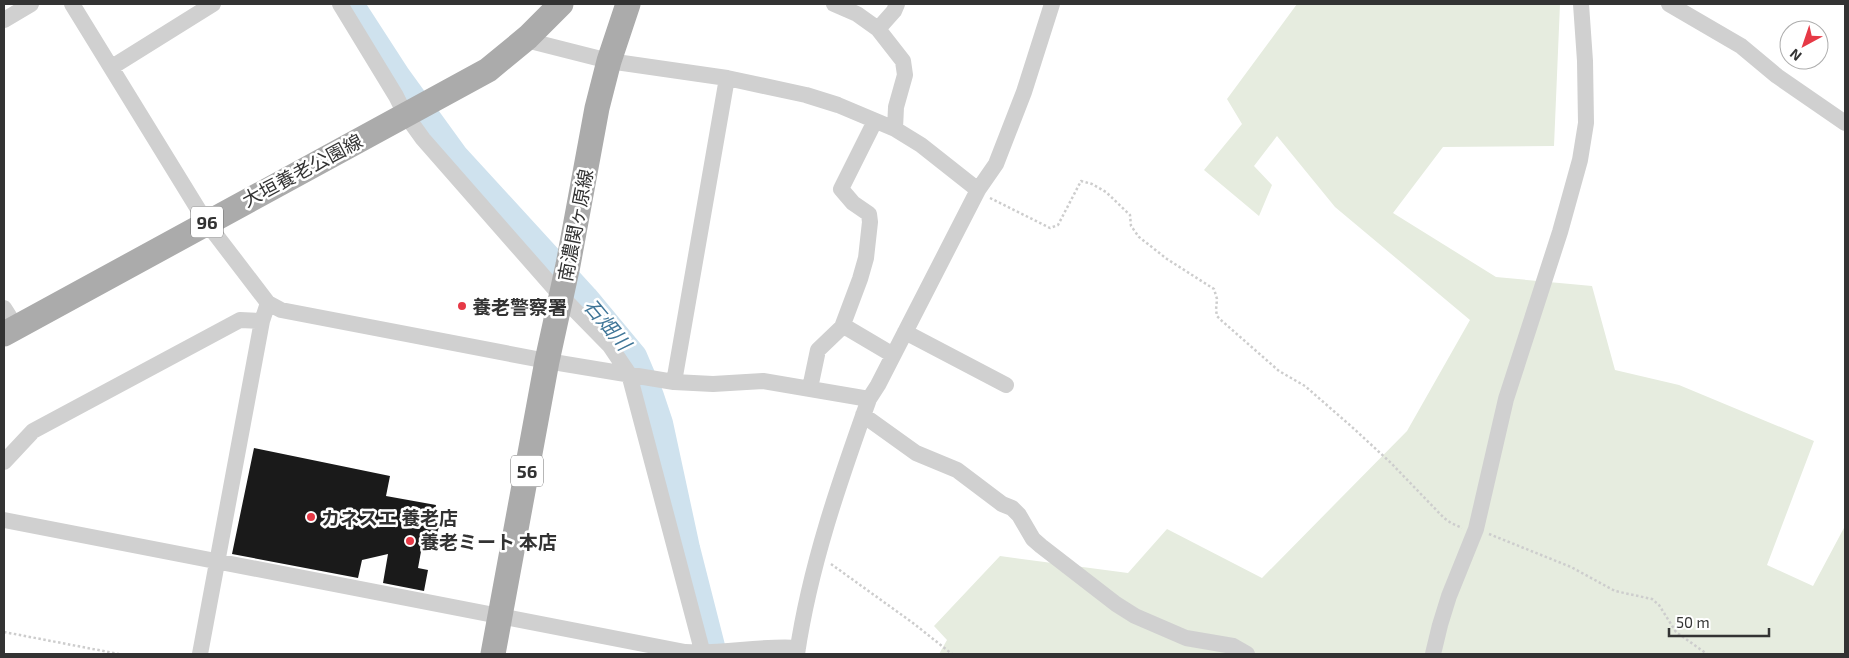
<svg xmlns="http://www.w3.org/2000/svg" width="1849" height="658" font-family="'Exo 2','Noto Sans JP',sans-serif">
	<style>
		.green { fill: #e6ecdf }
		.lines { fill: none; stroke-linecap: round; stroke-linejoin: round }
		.river { stroke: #cfe2ee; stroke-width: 24 }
		.building { fill: #1a1a1a }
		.path { stroke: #cdcdcd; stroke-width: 2.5; stroke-dasharray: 2.5 2.5; stroke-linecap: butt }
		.street { stroke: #d0d0d0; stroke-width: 16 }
		.primary { stroke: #ababab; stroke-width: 25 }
		.poi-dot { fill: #e63946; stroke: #fff; stroke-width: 2 }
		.labels { text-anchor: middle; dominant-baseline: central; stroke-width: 5; stroke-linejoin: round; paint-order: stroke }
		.shield { fill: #fff; stroke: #707070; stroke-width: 1 }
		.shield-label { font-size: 18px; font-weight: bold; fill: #333 }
		.street-label { font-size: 19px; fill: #333; stroke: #fff }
		.poi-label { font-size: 19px; font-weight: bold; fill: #333; stroke: #fff; text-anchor: start }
		.water-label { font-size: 20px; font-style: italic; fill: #3f7597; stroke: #fff }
	</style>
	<rect width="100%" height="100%" fill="#fff"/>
	<path class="green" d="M1297 4H1560L1554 146 1443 147 1393 213 1496 277 1592 286 1615 370 1679 385 1814 441 1767 565 1813 586 1845 526V654H939L947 640 934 626 1000 556 1128 573 1167 529 1262 578 1407 431 1470 320 1335 207 1277 136 1254 166 1272 185 1259 216 1204 170 1242 124 1227 99Z"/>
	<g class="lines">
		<path class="river" d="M352 4 398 75 456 155 586 297 635 356 652 396 661 423 688 548 715 654"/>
	</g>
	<path class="building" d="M254 448 390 476 386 496 436 505 433 519 439 527 437 533 431 535 429 548 422 546 418 568 428 570 424 591 383 583 388 554 362 560 358 578 232 554Z"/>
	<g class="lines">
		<path class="path" d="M990 198 1050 228 1058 225 1081 181 1092 184 1106 192 1130 215 1131 226 1139 237 1167 259 1214 289 1217 299 1216 310 1217 316 1222 321 1279 371 1305 386 1352 427 1391 463 1444 518 1451 523 1462 528
			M1489 534 1571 567 1615 591 1652 599 1659 605 1676 632 1707 654
			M831 564 913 623 952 654
			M4 632 119 654"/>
		<path class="street" d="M72 4 206 222 268 303 281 310 547 361 674 382 713 384 763 381 869 399
			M340 4 396 96 405 114 423 139 560 295 610 346 629 374 703 654
			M834 4 857 14 878 29 903 61 905 75 896 107 895 129
			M1669 4 1741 46 1777 76 1845 123
			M4 20 31 4
			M878 29 894 11 897 4
			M528 37 534 42 609 61 727 78 806 95 838 105 895 129 921 145 978 190
			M112 67 213 4
			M4 308 16 327
			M842 327 849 329 893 355
			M905 332 1006 385
			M674 382 727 78
			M810 388 818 350 842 327 860 279 866 258 870 222 869 214 853 203 841 189 875 121
			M863 415 916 453 957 470 1002 504 1012 508 1019 515 1033 539 1041 546 1116 604 1135 616 1186 638 1233 646 1247 654
			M4 462 33 431 240 320 262 321
			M4 520 685 652C722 655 760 645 798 648
			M200 654 262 321 268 303
			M797 654C810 566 839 483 869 399L878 385 978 190 996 164 1024 92 1052 4
			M1433 654 1440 625 1449 596 1476 529 1506 399 1560 232 1580 160 1586 123 1585 61 1581 4"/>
		<path class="primary" d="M4 334 488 70 528 37 561 4
			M493 654 547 361 568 265 597 108 609 61 628 4"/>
	</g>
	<g class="poi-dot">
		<circle cx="462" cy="306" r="5"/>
		<circle cx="311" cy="517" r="5"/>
		<circle cx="410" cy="541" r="5"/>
	</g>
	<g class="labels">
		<g class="shield">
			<rect x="191" y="206.5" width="32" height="31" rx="4"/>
			<rect x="511" y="455.5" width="32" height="31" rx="4"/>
		</g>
		<g class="shield-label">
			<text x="207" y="222">96</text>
			<text x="527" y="471">56</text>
		</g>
		<g class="street-label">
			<text transform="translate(302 170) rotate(-28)">大垣養老公園線</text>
			<text transform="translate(575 225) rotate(-79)">南濃関ヶ原線</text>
		</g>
		<g class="poi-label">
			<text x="472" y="306">養老警察署</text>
			<text x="321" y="517">カネスエ 養老店</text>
			<text x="420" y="541">養老ミート 本店</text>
		</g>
		<g class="water-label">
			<text transform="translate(608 324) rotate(50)">石畑川</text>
		</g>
	</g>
	<rect width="1849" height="658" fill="none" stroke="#333333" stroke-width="10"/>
	<g transform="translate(1804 45) rotate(220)"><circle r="24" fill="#ffffff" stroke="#adadad"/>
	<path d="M0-4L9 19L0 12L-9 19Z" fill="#e63946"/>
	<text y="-8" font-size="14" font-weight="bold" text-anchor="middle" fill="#333333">N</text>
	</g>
	<path d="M1669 628v8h100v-8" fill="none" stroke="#333333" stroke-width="2.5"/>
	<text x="1676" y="628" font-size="15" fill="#333333" stroke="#ffffff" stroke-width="4" paint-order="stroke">50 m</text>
</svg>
